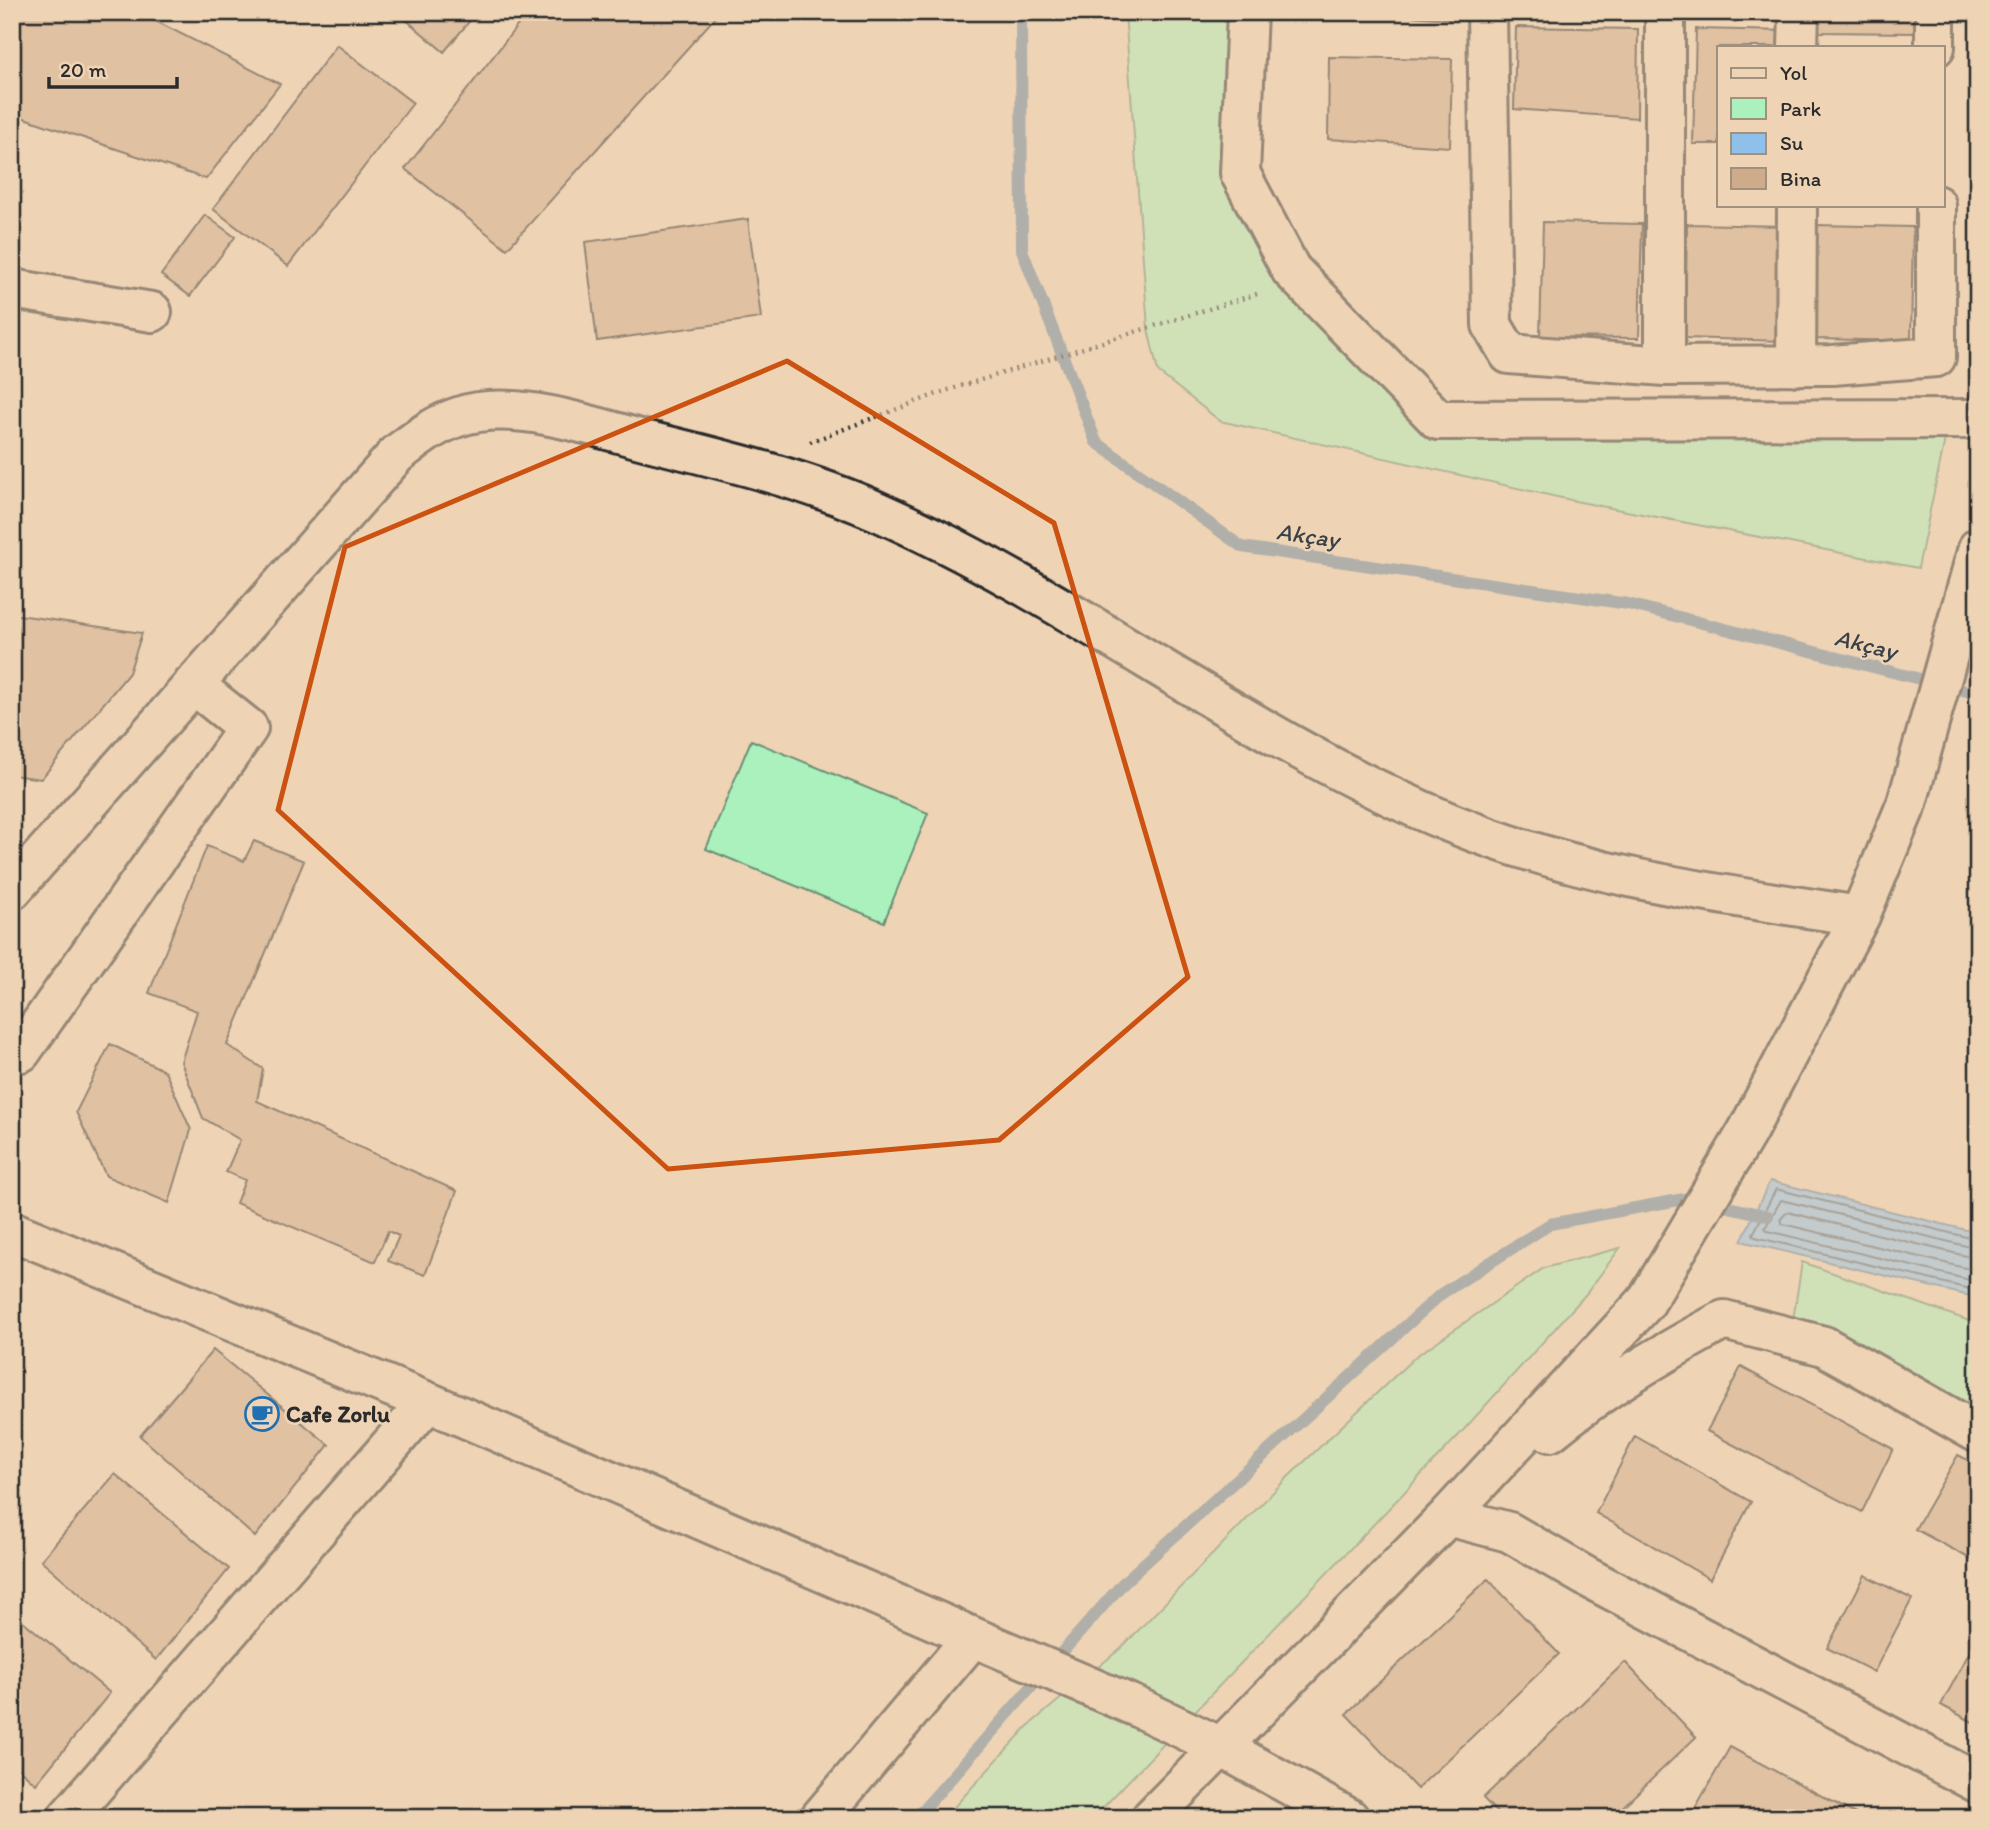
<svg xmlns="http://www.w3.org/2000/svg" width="1990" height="1830" font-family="Itim,sans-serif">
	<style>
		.green { fill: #abf1bd; stroke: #6b8e74; stroke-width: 2 }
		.water { fill: #8ec0ea; stroke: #66849e; stroke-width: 2 }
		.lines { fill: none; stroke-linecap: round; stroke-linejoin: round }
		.shore { stroke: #536777; stroke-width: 2 }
		.stream { stroke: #66849e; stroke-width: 12 }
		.building { fill: #ceac8b; stroke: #2b2b2b; stroke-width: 2 }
		.minor-casing { stroke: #2b2b2b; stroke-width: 44 }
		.path { stroke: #2b2b2b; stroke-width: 4.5; stroke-dasharray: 2 5; stroke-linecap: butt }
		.minor { stroke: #eed4b5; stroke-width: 38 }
		.marked { fill: none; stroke: #cc5211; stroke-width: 5; stroke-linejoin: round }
		.labels { text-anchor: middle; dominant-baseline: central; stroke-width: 5; stroke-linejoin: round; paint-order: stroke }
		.poi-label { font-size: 23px; font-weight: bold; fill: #2b2b2b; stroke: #eed4b5; text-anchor: start }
		.water-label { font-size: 24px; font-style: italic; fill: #3a4148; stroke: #eed4b5 }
	</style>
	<rect width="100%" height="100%" fill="#eed4b5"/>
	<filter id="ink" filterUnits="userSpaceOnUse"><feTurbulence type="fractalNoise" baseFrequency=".0143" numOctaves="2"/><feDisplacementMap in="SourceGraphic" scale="14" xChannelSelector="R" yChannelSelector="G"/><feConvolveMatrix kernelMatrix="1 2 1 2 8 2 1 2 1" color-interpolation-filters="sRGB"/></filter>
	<g filter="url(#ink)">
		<path class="green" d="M1125 12H1245L1241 173 1438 420H1949L1918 568 1575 501 1220 421 1158 372 1148 329Z
			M751 740 928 813 884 922 706 849Z
			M1620 1248 1586 1294 1459 1435 1093 1818H944L1027 1727 1122 1647 1286 1479 1416 1356 1544 1268Z
			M1802 1262 1978 1324V1433L1793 1320Z"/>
		<path class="water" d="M1770 1181 1978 1233V1298L1741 1241Z"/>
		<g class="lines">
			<path class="shore" d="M1978 1240 1776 1189 1753 1234 1755 1237 1978 1291
				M1978 1249 1781 1200 1765 1228 1768 1231 1978 1282
				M1978 1259 1787 1212 1780 1220 1783 1224 1978 1271"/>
			<path class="stream" d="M1021 12 1022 250 1096 442 1242 547 1628 604 1978 694
				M916 1818 1124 1582 1441 1294 1550 1224 1689 1198 1768 1216"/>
		</g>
		<path class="building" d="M12 12H138L280 84 206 179 12 114Z
			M397 12H477L444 52Z
			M528 12H720L507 249 405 169Z
			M1353 12H1450V19Z
			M1817 12H1915V33L1816 32Z
			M1516 27 1638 29 1637 118 1514 109Z
			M1696 29 1794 31V47H1719V144H1693Z
			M337 45 413 103 288 266 213 209Z
			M1329 57 1452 59 1450 147 1328 139Z
			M205 215 235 237 190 296 161 275Z
			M748 219 761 318 597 341 585 242Z
			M1543 222 1642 224 1639 338 1540 337Z
			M1687 224 1785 226 1783 341 1685 338Z
			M1815 225 1913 227 1911 341 1813 339Z
			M12 614 142 633 129 673 41 779 12 775Z
			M254 841 304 861 227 1045 263 1069 257 1101 457 1191 425 1275 388 1261 399 1236 388 1231 375 1262 236 1203 245 1180 226 1172 240 1140 203 1118 181 1062 197 1011 149 993 207 846 244 861Z
			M110 1044 165 1071 191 1130 169 1203 106 1176 76 1112Z
			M213 1350 329 1445 255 1537 140 1436Z
			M1741 1367 1893 1449 1862 1512 1707 1431Z
			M1635 1436 1751 1502 1710 1579 1596 1513Z
			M1958 1455 1978 1465V1563L1915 1529Z
			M115 1474 229 1569 156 1660 41 1560Z
			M1865 1575 1912 1599 1874 1672 1827 1648Z
			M1488 1579 1559 1654 1417 1789 1346 1714Z
			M12 1612 110 1693 36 1784 12 1763Z
			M1976 1640 1978 1641V1725L1941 1705Z
			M1625 1662 1696 1737 1611 1818H1502L1483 1798Z
			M1730 1747 1863 1818H1709L1694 1810Z"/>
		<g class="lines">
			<g class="minor-casing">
				<path id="minor" d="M1247 12 1240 173 1291 270 1438 420 1978 419
					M1487 12 1492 325 1509 354 1665 366 1832 365 1936 357V205
					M1935 12V47
					M1798 47 1799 12
					M12 289 152 312
					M1665 366V12
					M1796 366 1797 205
					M12 890 397 454C417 439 434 425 458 417 514 397 595 428 652 442 729 461 807 480 879 512 1078 600 1250 741 1451 823 1582 877 1721 895 1860 916
					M21 1052 248 728 193 684
					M12 1231 428 1402 67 1818
					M428 1402 973 1637 820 1818
					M1550 1432C1603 1388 1663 1353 1724 1320L1824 1346 1978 1433
					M1448 1516 1646 1302 1747 1132 1860 916 1907 803 1978 548
					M973 1637 1137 1707 1221 1747 1349 1818
					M1151 1818 1448 1516 1509 1532 1585 1576 1978 1783"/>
			</g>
			<path class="path" d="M810 442 942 392 1257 294"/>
			<use href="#minor" class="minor"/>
		</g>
	</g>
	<path d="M0 0H1990V1830H0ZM787 361 1054 523 1188 977 999 1140 668 1169 278 810 345 547Z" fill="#eed4b5" fill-opacity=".55" fill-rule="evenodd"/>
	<path class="marked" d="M787 361 1054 523 1188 977 999 1140 668 1169 278 810 345 547Z"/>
	<defs>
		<g id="cafe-ring" transform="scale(1.75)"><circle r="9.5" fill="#eed4b5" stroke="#1f6fb2" stroke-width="1.5"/><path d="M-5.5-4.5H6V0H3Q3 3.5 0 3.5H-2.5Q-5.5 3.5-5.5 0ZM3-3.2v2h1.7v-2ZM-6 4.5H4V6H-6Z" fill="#1f6fb2"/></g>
	</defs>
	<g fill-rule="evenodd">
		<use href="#cafe-ring" x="262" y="1414"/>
	</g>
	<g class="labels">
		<g class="poi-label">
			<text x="286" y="1414">Cafe Zorlu</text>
		</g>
		<g class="water-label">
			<text transform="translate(1308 535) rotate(8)">Akçay</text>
			<text transform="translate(1866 644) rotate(14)">Akçay</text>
		</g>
	</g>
	<rect width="1990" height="1830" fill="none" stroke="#eed4b5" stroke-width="42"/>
	<rect x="21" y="21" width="1948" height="1788" fill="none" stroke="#2b2b2b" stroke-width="2.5" filter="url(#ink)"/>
	<rect x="1717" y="46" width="228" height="161" fill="#eed4b5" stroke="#a0907e" stroke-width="2"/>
	<rect x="1731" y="68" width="35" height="10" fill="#eed4b5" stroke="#a0907e" stroke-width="2"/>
	<text x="1780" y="80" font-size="21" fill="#2b2b2b">Yol</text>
	<rect x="1731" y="98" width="35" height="21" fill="#abf1bd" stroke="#a0907e" stroke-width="2"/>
	<text x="1780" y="116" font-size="21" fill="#2b2b2b">Park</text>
	<rect x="1731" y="133" width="35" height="21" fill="#8ec0ea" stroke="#a0907e" stroke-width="2"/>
	<text x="1780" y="150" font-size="21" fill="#2b2b2b">Su</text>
	<rect x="1731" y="168" width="35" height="21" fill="#ceac8b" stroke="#a0907e" stroke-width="2"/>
	<text x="1780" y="186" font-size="21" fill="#2b2b2b">Bina</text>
	<path d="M49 77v10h128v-10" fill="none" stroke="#2b2b2b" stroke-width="3.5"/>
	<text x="60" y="77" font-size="21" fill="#2b2b2b" stroke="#eed4b5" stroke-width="5" paint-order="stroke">20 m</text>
</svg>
